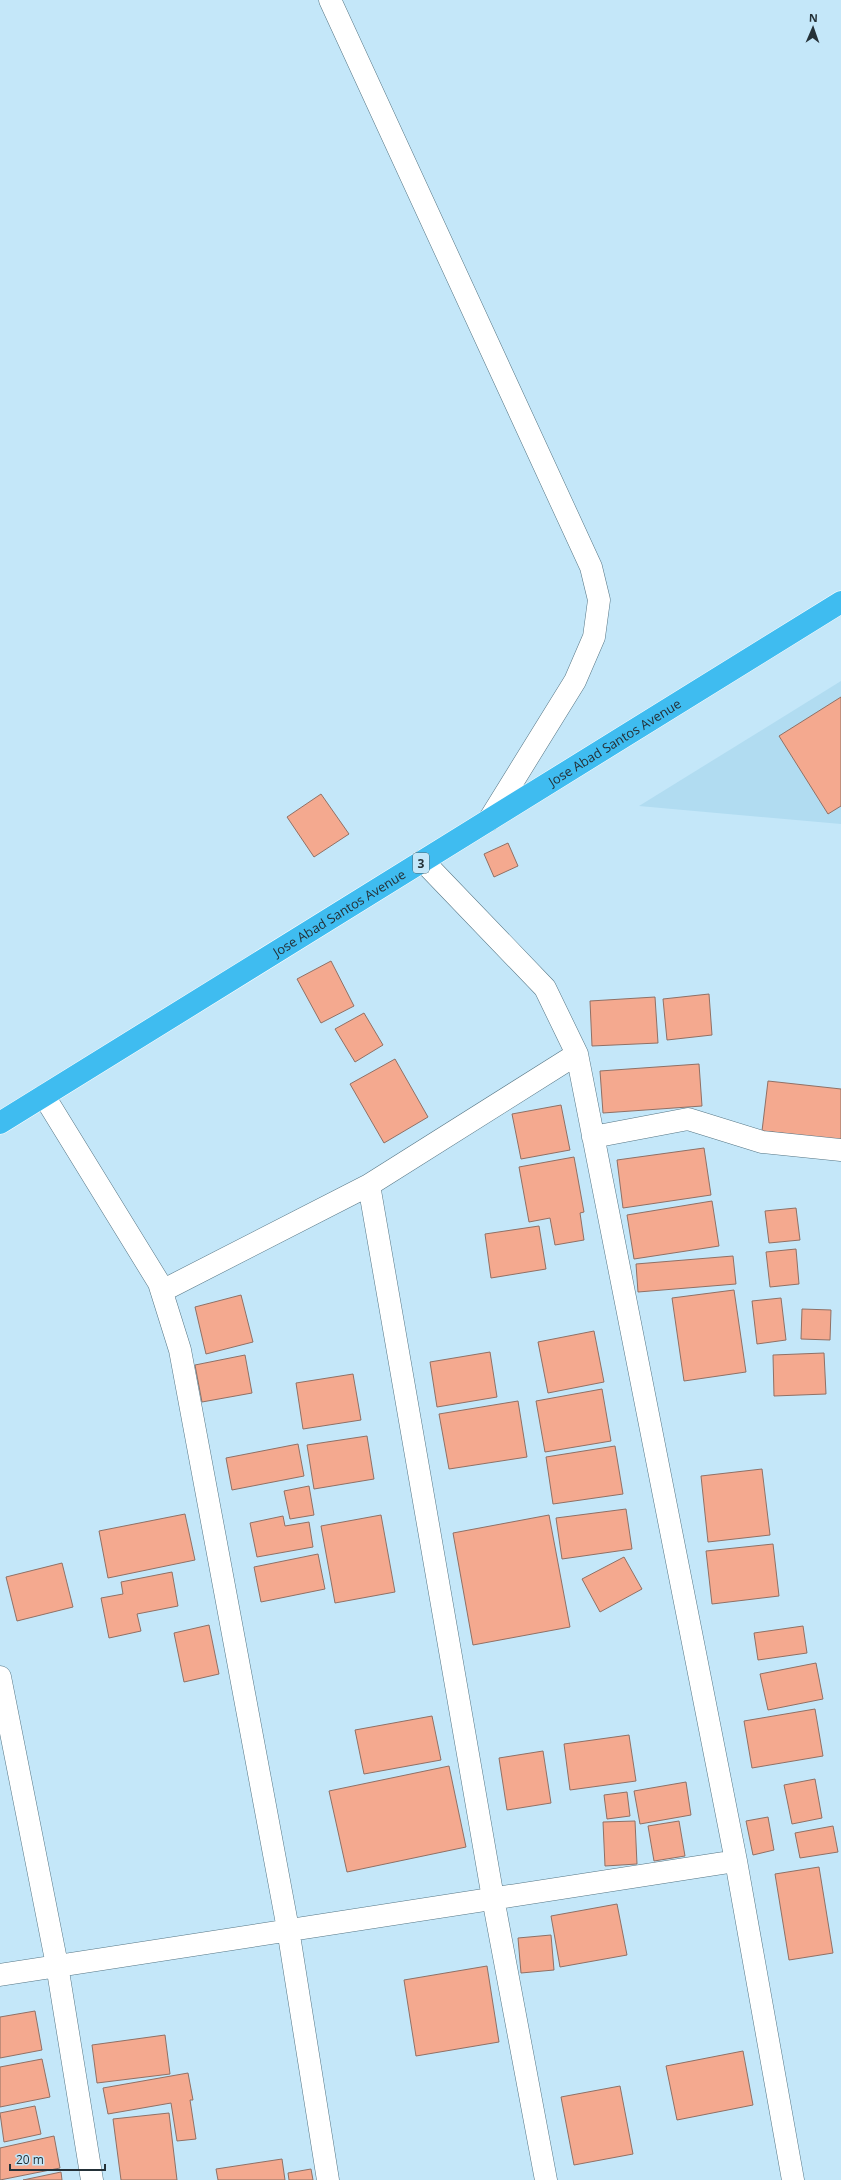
<svg xmlns="http://www.w3.org/2000/svg" width="841" height="2180" font-family="'Open Sans',sans-serif">
	<style>
		.built { fill: #b1dcf1 }
		.building { fill: #f4a98f; stroke: #907065 }
		.lines { fill: none; stroke-linecap: round; stroke-linejoin: round }
		.minor-casing { stroke: #557584; stroke-width: 23 }
		.highway-casing { stroke: #fff; stroke-width: 23 }
		.minor { stroke: #fff; stroke-width: 22 }
		.highway { stroke: #3fbcf0; stroke-width: 22 }
		.labels { text-anchor: middle; dominant-baseline: central; stroke-width: 3; stroke-linejoin: round; paint-order: stroke }
		.shield { fill: #c4e7f9; stroke: #546872; stroke-width: 1 }
		.shield-label { font-size: 12px; font-weight: bold; fill: #243138 }
		.street-label { font-size: 13px; fill: #243138; stroke: #c4e7f9 }
	</style>
	<rect width="100%" height="100%" fill="#c4e7f9"/>
	<path class="built" d="M841 681V824L639 806Z"/>
	<path class="building" d="M841 697V806L828 814 779 736Z
		M321 794 349 834 314 857 287 817Z
		M508 843 518 866 494 877 484 854Z
		M331 961 354 1006 321 1023 297 979Z
		M709 994 712 1035 667 1040 663 999Z
		M655 997 658 1043 592 1046 590 1001Z
		M364 1013 383 1045 355 1062 335 1029Z
		M395 1059 428 1117 384 1143 350 1084Z
		M699 1064 702 1106 603 1113 600 1071Z
		M768 1081 841 1089V1140L762 1131Z
		M561 1105 570 1150 521 1159 512 1114Z
		M704 1148 711 1195 623 1208 617 1160Z
		M574 1157 584 1212 580 1213 584 1240 555 1245 550 1218 529 1222 519 1167Z
		M712 1201 719 1246 634 1259 627 1215Z
		M796 1208 800 1240 769 1243 765 1211Z
		M539 1226 546 1269 491 1278 485 1234Z
		M796 1249 799 1284 770 1287 766 1252Z
		M733 1256 736 1284 638 1292 636 1264Z
		M734 1290 746 1372 684 1381 672 1298Z
		M241 1295 253 1342 206 1354 195 1307Z
		M781 1298 786 1340 757 1344 752 1301Z
		M802 1309 831 1310 830 1340 801 1339Z
		M594 1331 604 1382 548 1393 538 1342Z
		M490 1352 497 1397 437 1407 430 1362Z
		M824 1353 826 1394 774 1396 773 1355Z
		M245 1355 252 1393 202 1402 195 1365Z
		M353 1374 361 1420 303 1429 296 1383Z
		M602 1389 611 1441 545 1452 536 1401Z
		M518 1401 527 1457 449 1469 439 1414Z
		M367 1436 374 1479 314 1489 307 1445Z
		M298 1444 304 1476 232 1490 226 1458Z
		M615 1446 623 1494 553 1504 546 1457Z
		M762 1469 770 1535 708 1542 701 1476Z
		M309 1486 314 1515 290 1519 284 1491Z
		M626 1509 632 1549 562 1559 556 1518Z
		M185 1514 195 1560 108 1578 99 1531Z
		M381 1515 395 1592 335 1603 321 1526Z
		M549 1515 570 1627 473 1645 453 1533Z
		M283 1516 285 1526 309 1522 313 1547 257 1557 250 1523Z
		M773 1544 779 1596 712 1604 706 1551Z
		M318 1554 325 1589 261 1602 254 1567Z
		M624 1557 642 1589 600 1612 582 1579Z
		M62 1563 73 1607 17 1621 6 1577Z
		M172 1572 178 1606 137 1614 141 1631 109 1638 101 1598 123 1594 121 1582Z
		M209 1625 219 1674 184 1682 174 1633Z
		M803 1626 807 1653 758 1660 754 1633Z
		M816 1663 823 1699 768 1710 760 1674Z
		M815 1709 823 1756 752 1768 744 1721Z
		M432 1716 441 1760 364 1774 355 1730Z
		M629 1735 636 1781 570 1790 564 1744Z
		M543 1751 551 1803 507 1810 499 1758Z
		M449 1766 466 1847 347 1872 329 1791Z
		M815 1779 822 1818 792 1824 784 1785Z
		M686 1782 691 1815 640 1824 634 1791Z
		M627 1792 630 1816 607 1819 604 1795Z
		M768 1817 774 1850 753 1855 746 1821Z
		M635 1821 637 1864 605 1866 603 1822Z
		M679 1821 685 1856 654 1861 648 1826Z
		M833 1826 838 1852 800 1858 795 1833Z
		M819 1867 833 1953 789 1960 775 1874Z
		M617 1904 627 1955 560 1967 551 1916Z
		M551 1935 554 1970 521 1973 518 1938Z
		M487 1966 499 2042 416 2056 404 1980Z
		M35 2011 42 2050 0 2058V2017Z
		M165 2035 170 2074 97 2083 92 2045Z
		M743 2051 753 2105 677 2120 666 2066Z
		M42 2059 50 2097 0 2107V2067Z
		M188 2073 193 2100H190L196 2139 177 2141 171 2103 108 2114 103 2088Z
		M620 2086 633 2154 574 2165 561 2097Z
		M35 2106 41 2134 4 2142 0 2113Z
		M169 2113 177 2180H121L113 2119Z
		M54 2136 60 2168 0 2180V2148Z
		M282 2159 285 2180H218L216 2169Z
		M311 2169 313 2180H289L288 2173Z
		M61 2172 62 2180H23Z"/>
	<g class="lines">
		<g class="minor-casing">
			<path id="minor" d="M330 0 591 567 599 600 594 637 575 681 489 820
				M423 861 545 988 577 1054 736 1861 793 2180
				M44 1096 159 1283 180 1350 288 1929 328 2180
				M593 1137 688 1119 762 1142 841 1150
				M369 1185 493 1898 546 2180
				M162 1291 369 1185 577 1054
				M0 1677 57 1965 92 2180
				M0 1975 736 1861"/>
		</g>
		<g class="highway-casing">
			<g id="highway">
				<path id="s1" d="M0 1123 841 602"/>
			</g>
		</g>
		<use href="#minor" class="minor"/>
		<use href="#highway" class="highway"/>
	</g>
	<g class="labels">
		<rect class="shield" x="413" y="853" width="16" height="20" rx="3"/>
		<g class="shield-label">
			<text x="421" y="863">3</text>
		</g>
		<g class="street-label">
			<text stroke="none"><textPath href="#s1" startOffset="723">Jose Abad Santos Avenue</textPath></text>
			<text stroke="none"><textPath href="#s1" startOffset="399">Jose Abad Santos Avenue</textPath></text>
		</g>
	</g>
	<g transform="translate(813 28) rotate(2)" stroke="#c4e7f9" stroke-width="3" paint-order="stroke">
	<path d="M0-3L7 15L0 10L-7 15Z" fill="#243138"/>
	<text y="-6" font-size="11" font-weight="bold" text-anchor="middle" fill="#243138">N</text>
	</g>
	<path d="M10 2164v6h95v-6" fill="none" stroke="#243138" stroke-width="2"/>
	<text x="16" y="2164" font-size="12" fill="#243138" stroke="#c4e7f9" stroke-width="3" paint-order="stroke">20 m</text>
</svg>
